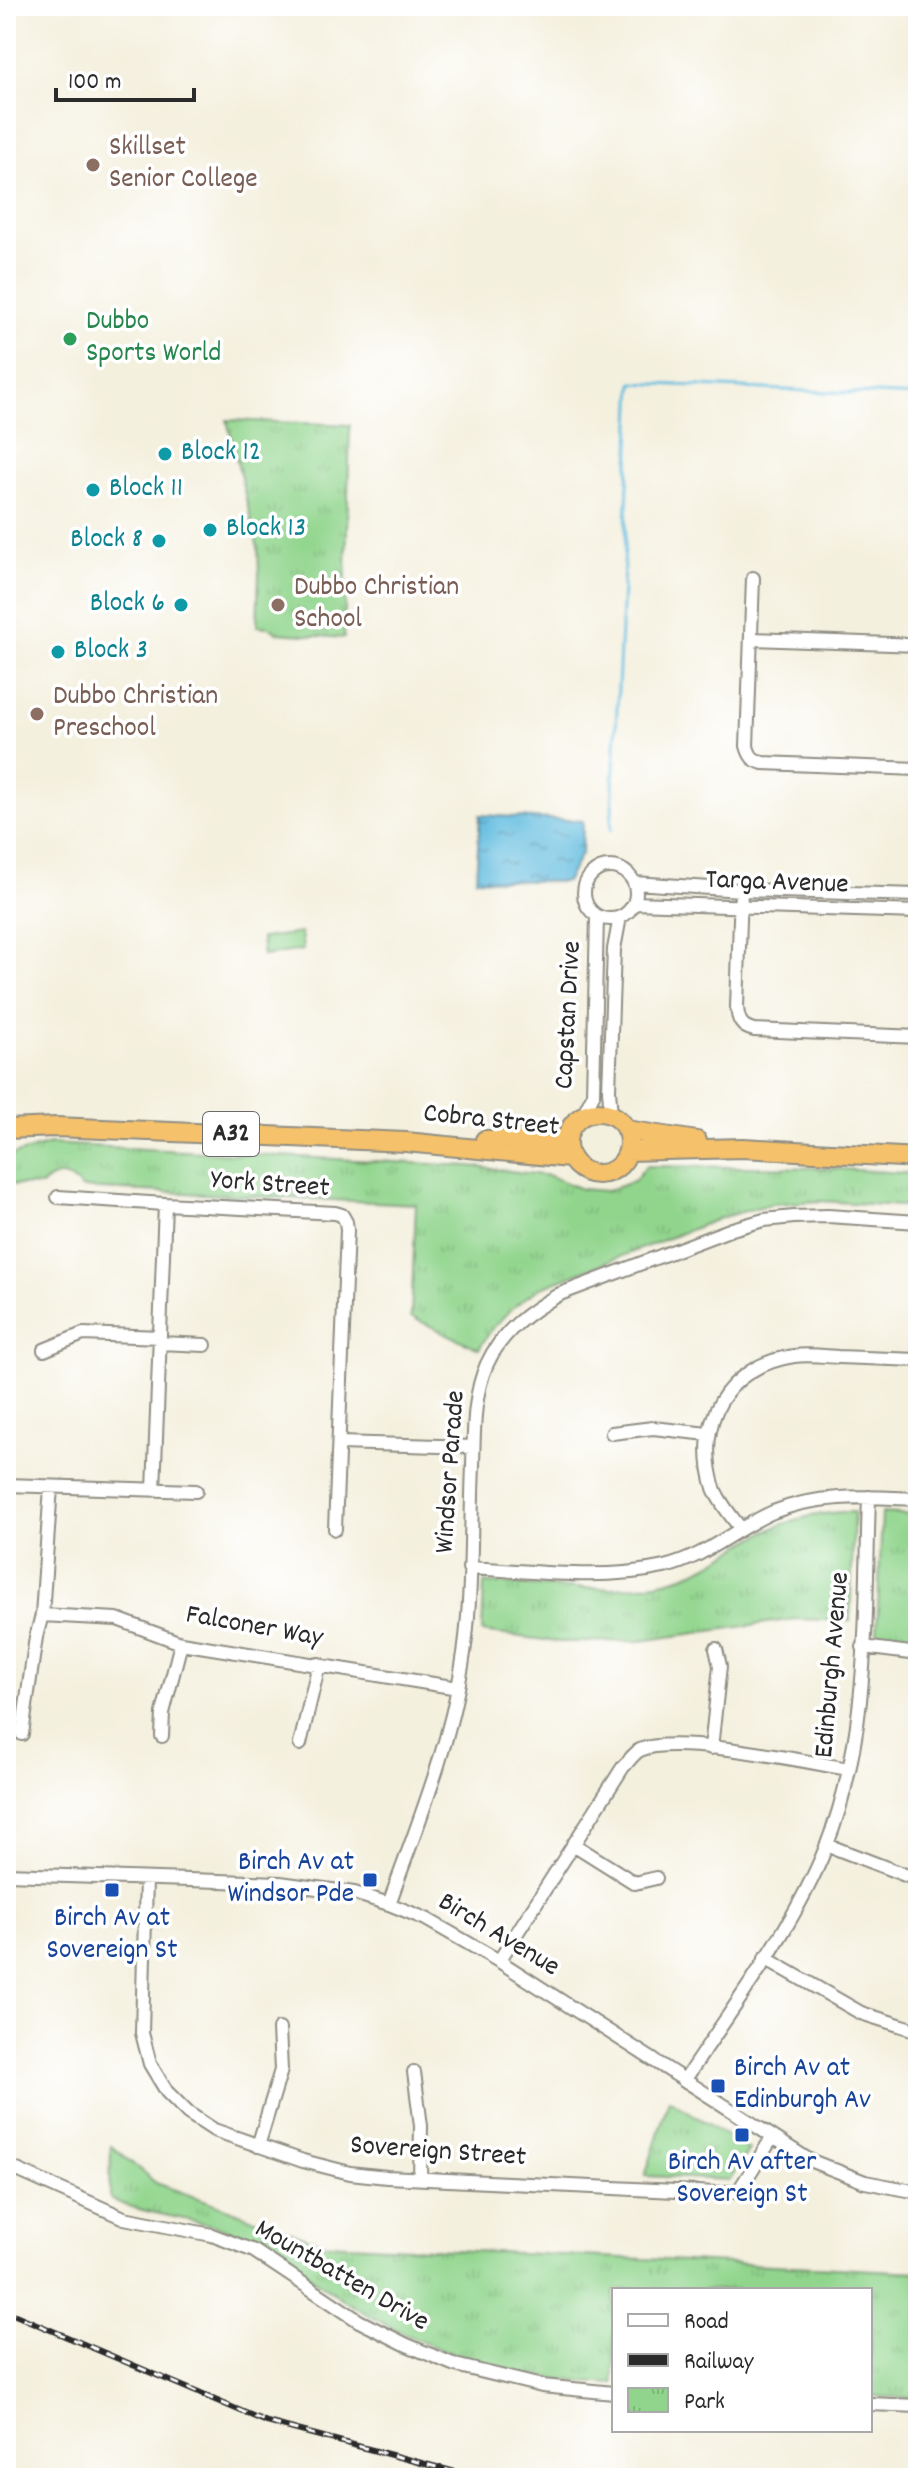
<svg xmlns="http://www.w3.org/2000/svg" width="924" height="2484" font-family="Dekko,sans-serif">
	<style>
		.green { fill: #91d58d; stroke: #5e805c; stroke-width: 2 }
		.park { fill: url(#park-tufts); stroke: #5e805c; stroke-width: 2 }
		.water { fill: url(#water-ripples); stroke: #467485; stroke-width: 2 }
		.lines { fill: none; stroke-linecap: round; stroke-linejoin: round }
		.stream { stroke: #61bcdf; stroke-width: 3 }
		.minor-casing { stroke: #908e84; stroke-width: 16 }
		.highway-casing { stroke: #908e84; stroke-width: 22 }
		.minor { stroke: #fff; stroke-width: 12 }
		.highway { stroke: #f5c16b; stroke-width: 18 }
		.rail-casing { stroke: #2b2b2b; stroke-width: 6 }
		.rail { stroke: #fff; stroke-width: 3; stroke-dasharray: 9; stroke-linecap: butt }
		.education-dot { fill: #8d6e63; stroke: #fff; stroke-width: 3 }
		.leisure-dot { fill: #2e9e5b; stroke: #fff; stroke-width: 3 }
		.culture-dot { fill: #0f9aa8; stroke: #fff; stroke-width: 3 }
		.transit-dot { fill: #1a4fb4; stroke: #fff; stroke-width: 3 }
		.labels { text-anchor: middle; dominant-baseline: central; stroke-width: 7; stroke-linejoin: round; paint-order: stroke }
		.shield { fill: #fff; stroke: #6b6b6b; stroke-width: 2 }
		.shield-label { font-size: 26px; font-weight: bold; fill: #2b2b2b }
		.education-label { font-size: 28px; fill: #785e54; stroke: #fff; text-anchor: start }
		.leisure-label { font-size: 28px; fill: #27864d; stroke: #fff; text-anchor: start }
		.culture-label { font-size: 28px; fill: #0d838f; stroke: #fff; text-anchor: start }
		.street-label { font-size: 28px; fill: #2b2b2b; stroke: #fff }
		.transit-label { font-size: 28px; fill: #164399; stroke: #fff }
	</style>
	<defs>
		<pattern id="park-tufts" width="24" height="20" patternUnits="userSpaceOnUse" patternTransform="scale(2)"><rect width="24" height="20" fill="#91d58d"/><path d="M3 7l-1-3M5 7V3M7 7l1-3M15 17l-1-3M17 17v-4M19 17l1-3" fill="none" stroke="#7db77a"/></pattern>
		<pattern id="water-ripples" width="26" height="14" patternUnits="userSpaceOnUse" patternTransform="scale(2)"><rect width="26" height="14" fill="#61bcdf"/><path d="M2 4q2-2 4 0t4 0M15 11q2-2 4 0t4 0" fill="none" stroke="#5099b5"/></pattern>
	</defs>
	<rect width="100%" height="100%" fill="#fff"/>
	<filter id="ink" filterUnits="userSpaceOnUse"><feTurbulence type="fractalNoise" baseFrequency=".0125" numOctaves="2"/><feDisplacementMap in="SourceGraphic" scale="16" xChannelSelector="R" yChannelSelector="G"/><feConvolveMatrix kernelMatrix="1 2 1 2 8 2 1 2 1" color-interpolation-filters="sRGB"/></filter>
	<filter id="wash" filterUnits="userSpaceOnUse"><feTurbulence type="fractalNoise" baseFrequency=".006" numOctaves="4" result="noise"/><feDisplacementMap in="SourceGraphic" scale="32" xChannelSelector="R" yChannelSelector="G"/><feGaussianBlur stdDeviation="1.8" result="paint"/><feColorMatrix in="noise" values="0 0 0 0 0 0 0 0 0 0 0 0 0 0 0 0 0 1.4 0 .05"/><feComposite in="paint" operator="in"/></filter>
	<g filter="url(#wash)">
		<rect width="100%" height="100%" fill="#f4f0de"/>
		<path class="green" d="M301 933 303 950 263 956 261 938Z"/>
		<path class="park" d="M227 420 350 425 344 638 277 633 269 627 257 626 259 574 258 548Z
			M50 1144 469 1166 550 1176 581 1189 607 1191 634 1181 646 1166 826 1168 918 1174V1207L820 1201 771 1204 723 1217 544 1286C516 1302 495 1321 479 1349L411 1317 416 1204 81 1188C69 1173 54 1172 41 1186L6 1184V1157Z
			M841 1512H854L850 1621 795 1619 640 1641 560 1642 482 1632 484 1583C544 1585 615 1596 673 1579 708 1570 733 1548 765 1532 789 1520 814 1514 841 1512Z
			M882 1513 918 1515V1643L883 1639 877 1632Z
			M669 2099 749 2150 730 2180 645 2176Z
			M111 2146 156 2183 326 2244 918 2272V2398L870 2396V2290H614V2384C522 2380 432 2355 353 2306 318 2285 288 2256 251 2239 206 2217 155 2219 110 2199Z"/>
		<path class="water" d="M480 815 583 821 582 852 566 882 476 879Z"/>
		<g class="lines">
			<path class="stream" d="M611 830 633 383 918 396"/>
		</g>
	</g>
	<g filter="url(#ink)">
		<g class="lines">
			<g class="minor-casing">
				<path id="minor" d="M753 578 747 746C750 757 753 760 763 763L918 769
					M752 639 918 645
					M584 893a26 26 0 1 1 52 0a26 26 0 1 1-52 0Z
					M634 883 741 890 918 895
					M741 890 737 1007C738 1020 741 1027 754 1030L918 1037
					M634 903 918 912
					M583 1115 593 1095 597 916
					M611 1115 609 1090 614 949 620 917
					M58 1197 165 1204
					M160 1343 205 1345
					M44 1350 83 1334 160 1337
					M612 1433 653 1428 708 1434
					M339 1443 473 1447
					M6 1485 196 1491
					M154 1490 165 1204 335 1213 342 1215 346 1222 347 1230 335 1529
					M741 1529C732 1517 719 1502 714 1488 694 1423 726 1366 794 1356 808 1354 824 1356 838 1357 864 1358 891 1359 918 1360
					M469 1568C533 1571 601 1581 664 1567 704 1558 736 1528 773 1512 820 1493 869 1497 918 1499
					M42 1615 117 1619 181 1643 458 1688
					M863 1647 918 1654
					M22 1734 36 1637 42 1615 51 1487
					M162 1736 163 1713 181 1643
					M300 1744 319 1664
					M711 1748 720 1666 716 1649
					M573 1844 635 1883 656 1878
					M827 1845 918 1880
					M6 1874 280 1883 354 1893 389 1904 426 1919 499 1961 809 2160 865 2182 918 2192
					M146 1879 142 2033 150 2064 167 2092 188 2113 214 2130 303 2161 350 2173 387 2177 717 2193 736 2191 741 2187 772 2138
					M389 1904C417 1826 449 1748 462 1666 473 1603 470 1530 473 1466 474 1432 473 1395 487 1364 502 1331 530 1311 560 1294L732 1229 764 1220 794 1217 828 1216 918 1222
					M765 1958 861 2013 918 2031
					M499 1961 623 1767C628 1762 634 1753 640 1750 676 1734 806 1762 849 1769
					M414 2072 421 2126 420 2179
					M684 2081C732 2008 794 1928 826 1847 870 1737 865 1613 869 1497
					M258 2146 281 2070 279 2029
					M6 2165 124 2218 212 2235 254 2251 359 2321 407 2345 455 2365 542 2386 614 2393
					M870 2404 918 2406"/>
			</g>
			<g class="highway-casing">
				<path id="highway" d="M567 1143a31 31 0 1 1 62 0a31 31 0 1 1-62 0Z
					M6 1129 56 1127 406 1142 570 1158
					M626 1130 697 1141
					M485 1140 566 1139
					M628 1151 743 1148 918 1158"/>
			</g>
			<use href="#minor" class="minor"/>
			<use href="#highway" class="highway"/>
			<g class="rail-casing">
				<path id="rail" d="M6 2311 267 2422 478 2478"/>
			</g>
			<use href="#rail" class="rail"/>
		</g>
	</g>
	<g class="education-dot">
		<circle cx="93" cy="165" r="8"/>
		<circle cx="278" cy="605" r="8"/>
		<circle cx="37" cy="714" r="8"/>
	</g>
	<circle class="leisure-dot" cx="70" cy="339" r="8"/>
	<g class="culture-dot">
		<circle cx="165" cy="454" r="8"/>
		<circle cx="93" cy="490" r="8"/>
		<circle cx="210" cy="530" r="8"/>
		<circle cx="159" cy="541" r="8"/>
		<circle cx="181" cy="605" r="8"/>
		<circle cx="58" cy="652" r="8"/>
	</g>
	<g class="transit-dot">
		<rect x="362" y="1872" width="16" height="16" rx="4"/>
		<rect x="104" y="1882" width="16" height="16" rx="4"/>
		<rect x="710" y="2078" width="16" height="16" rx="4"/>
		<rect x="734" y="2127" width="16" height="16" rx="4"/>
	</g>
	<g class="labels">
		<rect class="shield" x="203" y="1112" width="56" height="44" rx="6"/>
		<g class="shield-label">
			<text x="231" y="1134">A32</text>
		</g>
		<g class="education-label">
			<text x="109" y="149">Skillset<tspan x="109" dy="32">Senior College</tspan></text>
			<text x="294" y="589">Dubbo Christian<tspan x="294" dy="32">School</tspan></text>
			<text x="53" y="698">Dubbo Christian<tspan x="53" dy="32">Preschool</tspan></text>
		</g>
		<g class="leisure-label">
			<text x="86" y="323">Dubbo<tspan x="86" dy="32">Sports World</tspan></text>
		</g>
		<g class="culture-label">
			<text x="181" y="454">Block 12</text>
			<text x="109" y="490">Block 11</text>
			<text x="226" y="530">Block 13</text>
			<text x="143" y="541" text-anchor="end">Block 8</text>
			<text x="165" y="605" text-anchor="end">Block 6</text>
			<text x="74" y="652">Block 3</text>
		</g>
		<g class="street-label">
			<text transform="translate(777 884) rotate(2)">Targa Avenue</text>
			<text transform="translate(570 1015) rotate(-87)">Capstan Drive</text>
			<text transform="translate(491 1122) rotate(6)">Cobra Street</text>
			<text transform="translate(270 1186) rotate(4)">York Street</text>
			<text transform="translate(452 1472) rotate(-86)">Windsor Parade</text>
			<text transform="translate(254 1628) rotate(10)">Falconer Way</text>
			<text transform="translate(834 1665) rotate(-85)">Edinburgh Avenue</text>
			<text transform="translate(498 1936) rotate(31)">Birch Avenue</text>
			<text transform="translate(438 2153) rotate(4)">Sovereign Street</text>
			<text transform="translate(341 2277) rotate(30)">Mountbatten Drive</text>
		</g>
		<g class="transit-label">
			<text x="354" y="1864" text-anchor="end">Birch Av at<tspan x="354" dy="32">Windsor Pde</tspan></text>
			<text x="112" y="1920">Birch Av at<tspan x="112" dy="32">Sovereign St</tspan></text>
			<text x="734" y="2070" text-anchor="start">Birch Av at<tspan x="734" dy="32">Edinburgh Av</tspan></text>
			<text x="742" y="2164">Birch Av after<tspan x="742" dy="32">Sovereign St</tspan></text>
		</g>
	</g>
	<rect width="924" height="2484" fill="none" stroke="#fff" stroke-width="32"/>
	<rect x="612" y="2288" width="260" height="144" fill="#ffffff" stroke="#aaaaaa" stroke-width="2"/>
	<rect x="628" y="2314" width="40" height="12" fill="#ffffff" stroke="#aaaaaa" stroke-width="2"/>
	<text x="684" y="2328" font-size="24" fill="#2b2b2b">Road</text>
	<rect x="628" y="2354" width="40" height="12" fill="#2b2b2b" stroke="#aaaaaa" stroke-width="2"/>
	<text x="684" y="2368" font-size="24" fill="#2b2b2b">Railway</text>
	<rect x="628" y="2388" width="40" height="24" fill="url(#park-tufts)" stroke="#aaaaaa" stroke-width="2"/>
	<text x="684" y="2408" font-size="24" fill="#2b2b2b">Park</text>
	<path d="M56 88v12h138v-12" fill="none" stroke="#2b2b2b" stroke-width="4"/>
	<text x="68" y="88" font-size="24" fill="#2b2b2b" stroke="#ffffff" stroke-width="6" paint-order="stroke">100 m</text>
</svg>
